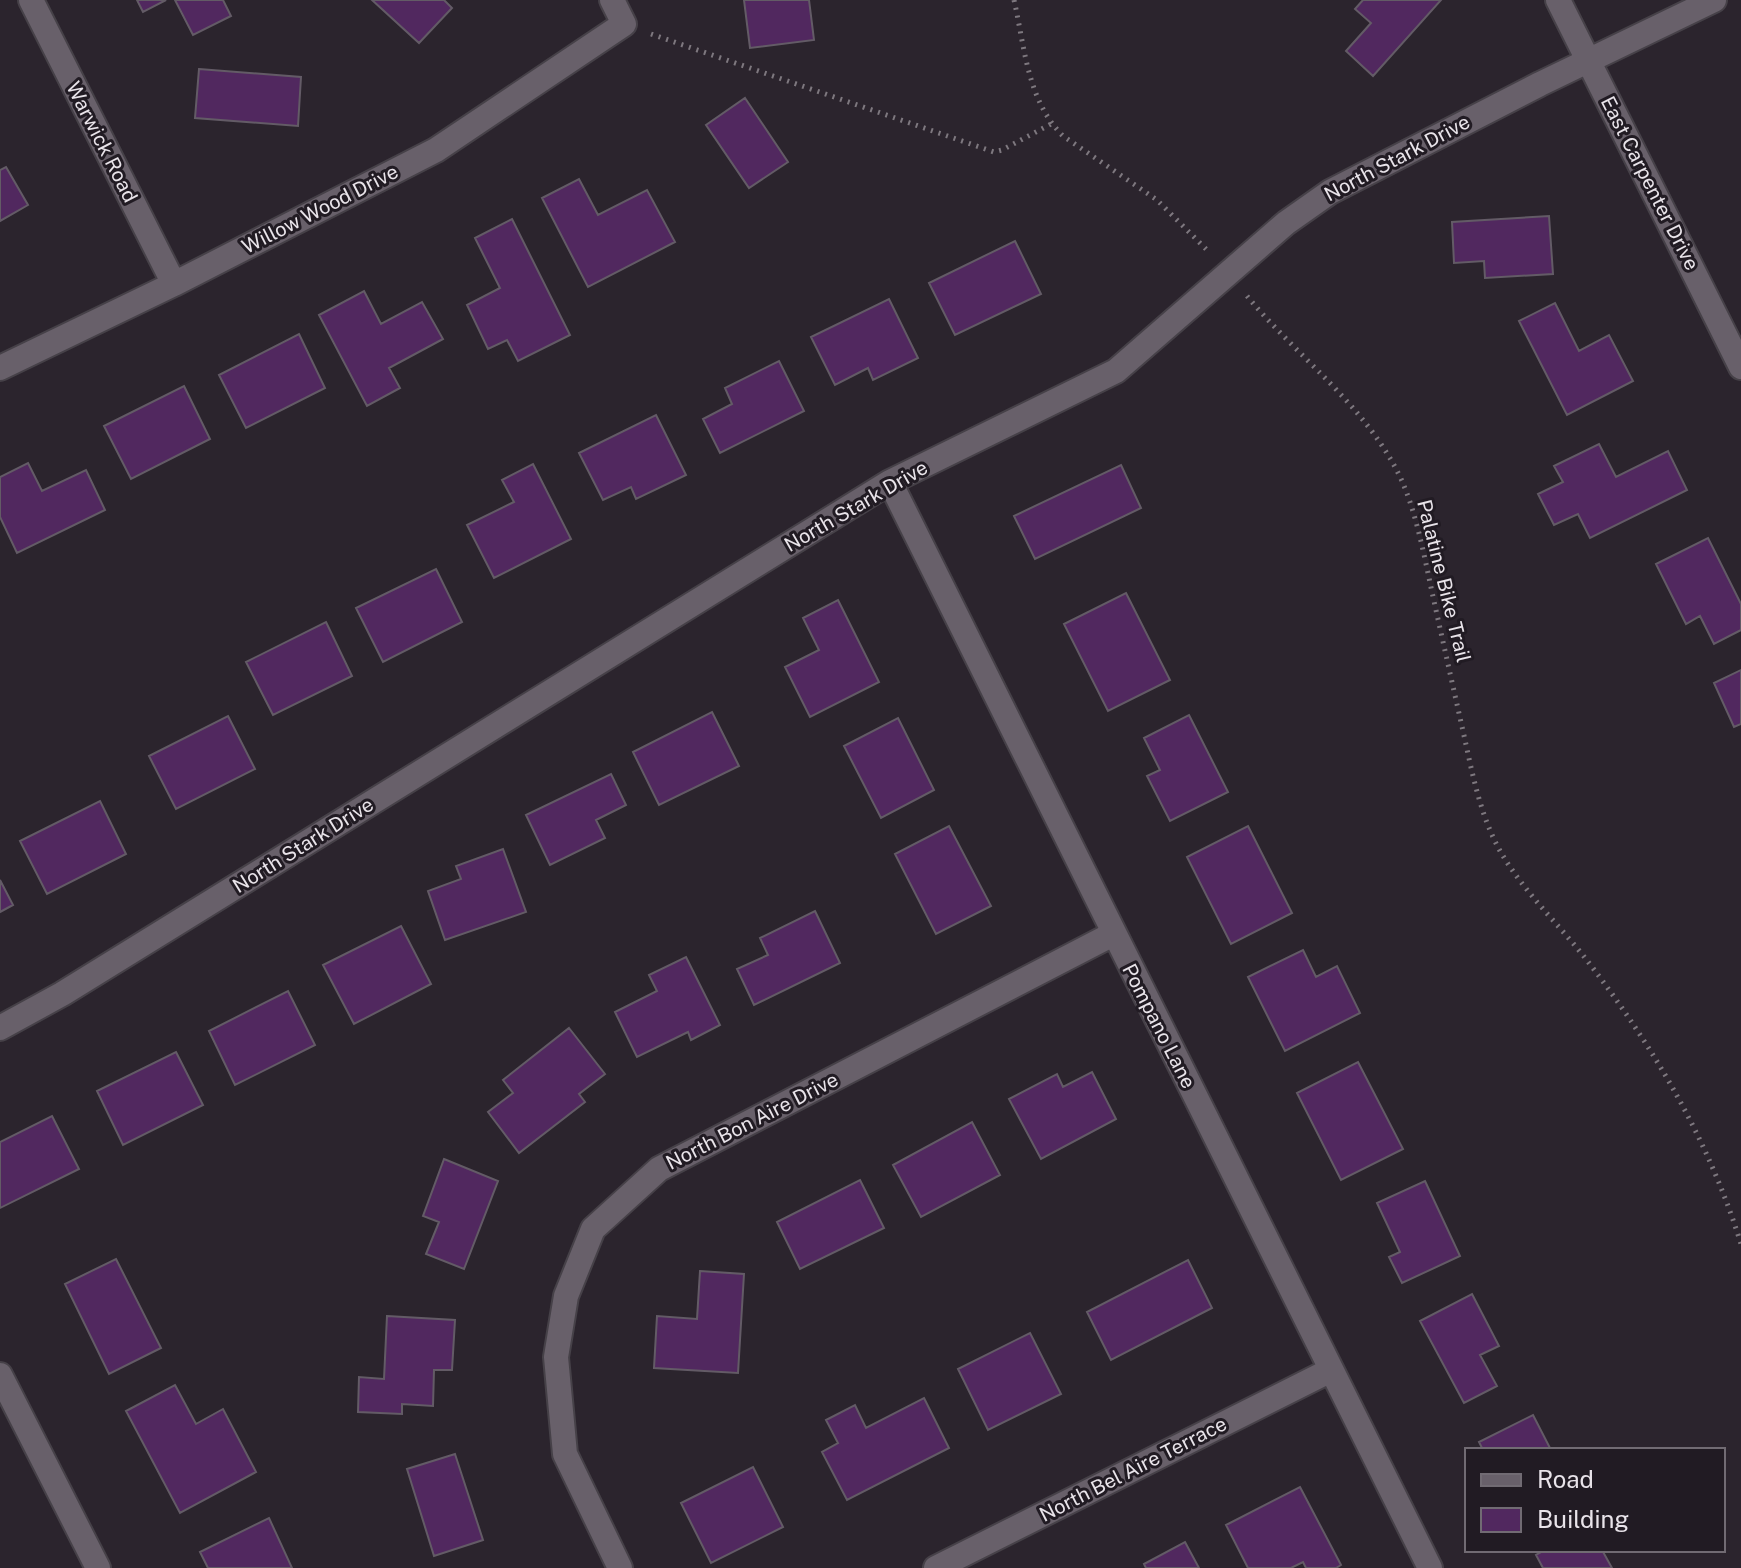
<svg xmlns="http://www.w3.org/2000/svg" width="1741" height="1568" font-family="'Public Sans',sans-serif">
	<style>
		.building { fill: #51285f; stroke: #635b66; stroke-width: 2 }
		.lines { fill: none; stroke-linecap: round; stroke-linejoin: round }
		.street-casing { stroke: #464148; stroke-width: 28 }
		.path { stroke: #7e787f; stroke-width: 5; stroke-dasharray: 2 6; stroke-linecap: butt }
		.street { stroke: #68606a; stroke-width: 24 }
		.labels { text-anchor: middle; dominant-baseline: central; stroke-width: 6; stroke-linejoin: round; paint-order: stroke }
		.street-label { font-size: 20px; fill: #e9e4ea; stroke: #211b23 }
	</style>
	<rect width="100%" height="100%" fill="#2b242d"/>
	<path class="building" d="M137 0H166L143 12Z
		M175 0H223L231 16 193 35Z
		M372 0H444L452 8 419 43Z
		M744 0H809L814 40 750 48Z
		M1363 0H1441L1373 76 1346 51 1371 23 1355 9Z
		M199 69 301 77 298 126 195 118Z
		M745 98 788 162 749 188 706 125Z
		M6 167 28 205 0 221V170Z
		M579 179 598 215 647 190 675 242 588 287 542 198Z
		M1549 216 1553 274 1485 278 1484 261 1454 263 1452 222Z
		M512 219 570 335 518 361 507 340 488 349 467 305 500 288 475 238Z
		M1015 241 1041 294 955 335 929 283Z
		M364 291 381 324 422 302 443 339 389 368 400 388 367 406 319 315Z
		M889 299 918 358 873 380 868 368 835 385 811 337Z
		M1555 303 1579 351 1609 335 1633 381 1567 415 1519 321Z
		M299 334 325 388 246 428 219 375Z
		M779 361 804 411 720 453 703 419 732 404 725 388Z
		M184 386 210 439 131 479 104 426Z
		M656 415 686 475 636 499 631 487 603 500 579 453Z
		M1599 444 1616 477 1668 451 1687 490 1590 538 1578 514 1554 525 1538 494 1563 482 1554 466Z
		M28 463 42 491 86 470 105 510 17 553 0 517V477Z
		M533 464 571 539 494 578 467 525 514 502 502 480Z
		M1121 465 1141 508 1035 559 1014 516Z
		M1708 538 1741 604V630L1714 644 1700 616 1686 624 1656 564Z
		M436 569 462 622 383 662 356 608Z
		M1126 593 1170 680 1108 711 1064 624Z
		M838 600 879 682 810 717 785 667 819 650 803 618Z
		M326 622 352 676 273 715 246 662Z
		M1741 670V724L1734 727 1714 683Z
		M712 712 739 766 659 805 633 752Z
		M1189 715 1228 792 1170 821 1147 776 1160 770 1144 738Z
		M228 716 255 769 176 809 149 756Z
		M898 718 934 790 881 818 844 746Z
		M611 774 626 805 596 820 605 838 550 865 526 815Z
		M100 801 126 854 47 894 20 841Z
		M949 826 991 906 936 934 895 854Z
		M1248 826 1292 913 1231 944 1187 857Z
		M503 849 526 912 445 940 428 891 461 879 456 866Z
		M0 880 13 905 0 912Z
		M815 911 840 963 754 1005 737 969 768 955 760 938Z
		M401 926 431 984 354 1024 323 965Z
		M1303 950 1316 977 1337 966 1360 1013 1285 1051 1248 977Z
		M686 957 720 1025 691 1040 688 1032 637 1057 615 1012 657 991 649 975Z
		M288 991 315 1045 235 1085 209 1031Z
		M569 1028 605 1074 579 1094 585 1102 519 1153 488 1112 513 1093 503 1080Z
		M176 1052 203 1105 123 1145 97 1091Z
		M1358 1062 1403 1149 1341 1180 1297 1093Z
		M1092 1072 1116 1119 1041 1159 1009 1099 1057 1074 1063 1087Z
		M52 1116 79 1169 0 1208V1142Z
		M972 1122 1000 1175 921 1217 893 1165Z
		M444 1159 498 1181 464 1269 426 1254 439 1222 423 1216Z
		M860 1180 884 1228 800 1269 777 1222Z
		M1425 1181 1460 1256 1402 1283 1389 1257 1400 1252 1377 1203Z
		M116 1259 161 1348 109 1374 65 1284Z
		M1188 1260 1212 1308 1111 1360 1087 1312Z
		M700 1271 744 1274 738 1373 654 1368 657 1316 697 1319Z
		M1472 1294 1499 1346 1480 1355 1497 1386 1464 1403 1420 1321Z
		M387 1316 455 1320 452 1370H434L433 1406 402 1404V1414L358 1412 359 1377 384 1379Z
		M1030 1333 1061 1394 988 1430 958 1369Z
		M175 1385 196 1424 223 1409 256 1472 180 1513 126 1411Z
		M924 1398 949 1448 847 1500 822 1452 838 1443 826 1420 855 1405 866 1428Z
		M1533 1415 1551 1450H1483L1479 1442Z
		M455 1454 483 1540 434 1556 407 1469Z
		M753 1467 783 1527 711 1563 681 1503Z
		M1300 1487 1341 1565 1336 1568H1306L1303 1562 1291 1568H1248L1226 1525Z
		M269 1518 292 1568H208L200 1552Z
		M1185 1542 1199 1568H1146L1144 1564Z
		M1545 1550H1602L1612 1568H1543L1536 1555Z"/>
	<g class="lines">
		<g class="street-casing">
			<path id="street" d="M31 0 174 284
				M1558 0 1741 367
				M0 368 174 284 436 150 624 24 612 0
				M890 482 1430 1568
				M0 1028 62 994 890 482 1116 371 1286 223 1330 192 1540 84 1714 0
				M0 1375 98 1568
				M620 1568 565 1454 556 1357 566 1296 593 1229 659 1169 1113 934
				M936 1568 1331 1370"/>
		</g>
		<path class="path" d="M1014 0C1025 48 1027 100 1063 136L1157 200 1209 252
			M651 34 994 152 1002 150 1051 124
			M1247 296C1297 357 1368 407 1402 481 1417 516 1424 555 1432 592 1443 642 1454 691 1465 740 1473 777 1481 816 1499 849 1523 892 1560 925 1589 963 1655 1049 1709 1141 1741 1244"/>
		<use href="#street" class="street"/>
	</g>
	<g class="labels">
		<g class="street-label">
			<text transform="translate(102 142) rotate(63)">Warwick Road</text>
			<text transform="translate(1397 158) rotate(-28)">North Stark Drive</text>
			<text transform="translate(1650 183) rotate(63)">East Carpenter Drive</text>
			<text transform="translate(320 209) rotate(-27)">Willow Wood Drive</text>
			<text transform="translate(856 506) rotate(-30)">North Stark Drive</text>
			<text transform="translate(1444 581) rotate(76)">Palatine Bike Trail</text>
			<text transform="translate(303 845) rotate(-32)">North Stark Drive</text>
			<text transform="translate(1159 1026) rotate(63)">Pompano Lane</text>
			<text transform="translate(752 1121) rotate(-27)">North Bon Aire Drive</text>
			<text transform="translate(1133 1469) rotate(-27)">North Bel Aire Terrace</text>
		</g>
	</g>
	<rect x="1465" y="1448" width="260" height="104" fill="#211b23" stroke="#716b73" stroke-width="2"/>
	<rect x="1481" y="1474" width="40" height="12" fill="#68606a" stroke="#716b73" stroke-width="2"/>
	<text x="1537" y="1488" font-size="24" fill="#e9e4ea">Road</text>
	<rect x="1481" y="1508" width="40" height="24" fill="#51285f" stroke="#716b73" stroke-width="2"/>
	<text x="1537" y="1528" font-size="24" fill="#e9e4ea">Building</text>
</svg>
